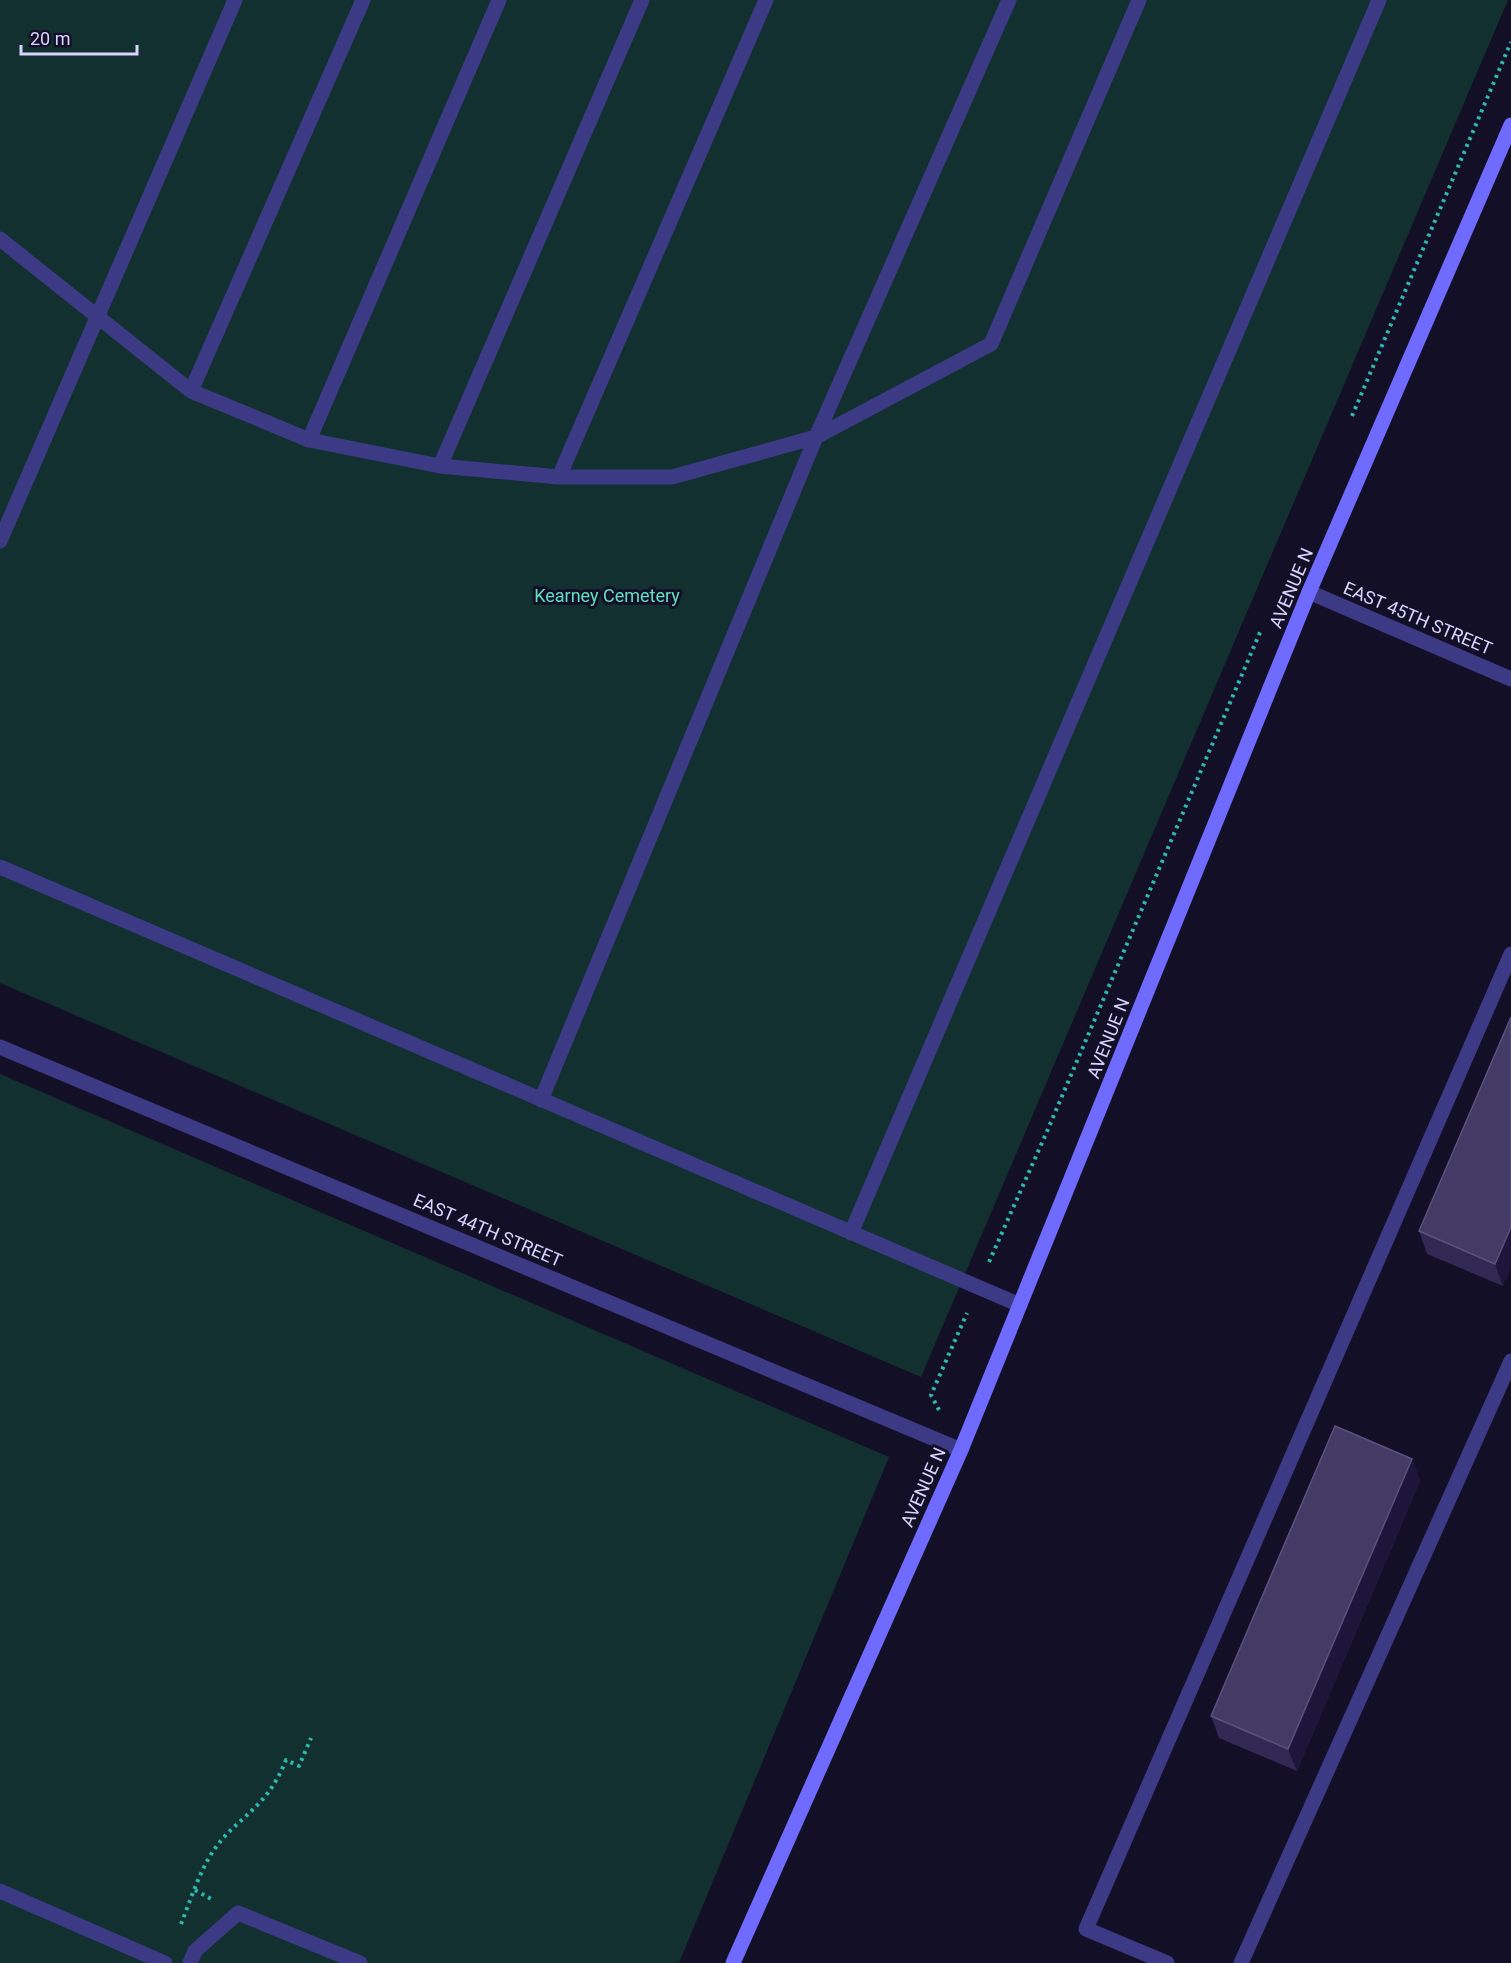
<svg xmlns="http://www.w3.org/2000/svg" width="1511" height="1963" font-family="Roboto,sans-serif">
	<style>
		.green { fill: #12302f }
		.lines { fill: none; stroke-linecap: round; stroke-linejoin: round }
		.path { stroke: #2fb8b0; stroke-width: 4; stroke-dasharray: 3 4.5; stroke-linecap: butt }
		.lane { stroke: #3d3a85; stroke-width: 15 }
		.street { stroke: #3d3a85; stroke-width: 15 }
		.secondary { stroke: #6f6bff; stroke-width: 15 }
		.wall { fill: #312854 }
		.shaded-wall { fill: #1d163a }
		.building { fill: #433a66; stroke: #5a527e; stroke-width: 1.5 }
		.labels { text-anchor: middle; dominant-baseline: central; stroke-width: 6; stroke-linejoin: round; paint-order: stroke }
		.street-label { font-size: 18px; fill: #d9d4ff; stroke: #130f26 }
		.park-label { font-size: 18px; fill: #5fe0c0; stroke: #130f26 }
	</style>
	<rect width="100%" height="100%" fill="#130f26"/>
	<path class="green" d="M0 0H1508L921 1377 0 983Z
		M0 1074 889 1457 679 1963H0Z"/>
	<g class="lines">
		<path class="path" d="M1352 416 1511 42
			M989 1262 1045 1136 1261 630
			M939 1410 931 1395 967 1313
			M195 1890 213 1900
			M181 1924C191 1899 200 1869 216 1847 229 1829 247 1817 262 1800 272 1789 280 1775 286 1760L299 1766 311 1738"/>
		<path class="lane" d="M0 239 191 391 309 440 440 466 559 477H672L816 437 991 344 1139 0
			M191 391 363 0
			M309 440 499 0
			M440 466 642 0
			M559 477 766 0
			M0 541 235 0
			M0 867 1020 1305
			M541 1100 816 437 1009 0
			M851 1233 1379 0
			M0 1891 165 1963
			M190 1963 195 1951 238 1913 360 1963
			M1167 1963 1086 1929 1511 954
			M1241 1963 1511 1361"/>
		<path class="street" d="M1309 592 1511 679
			M0 1047 961 1450"/>
		<path class="secondary" d="M733 1963 961 1450 1309 592 1511 125"/>
	</g>
	<path class="wall" d="M1511 1017 1503 1286 1427 1254 1419 1231Z
		M1412 1459 1420 1481 1297 1771 1219 1738 1211 1716Z"/>
	<path class="shaded-wall" d="M1511 1227V1269L1503 1286 1495 1264Z
		M1412 1459 1420 1481 1297 1771 1288 1749Z"/>
	<path class="building" d="M1511 1017V1227L1495 1264 1419 1231Z
		M1335 1426 1412 1459 1288 1749 1211 1716Z"/>
	<g class="labels">
		<g class="street-label">
			<text transform="translate(1291 588) rotate(-67)">AVENUE N</text>
			<text transform="translate(1418 618) rotate(23)">EAST 45TH STREET</text>
			<text transform="translate(1108 1038) rotate(-68)">AVENUE N</text>
			<text transform="translate(488 1230) rotate(23)">EAST 44TH STREET</text>
			<text transform="translate(923 1487) rotate(-66)">AVENUE N</text>
		</g>
		<g class="park-label">
			<text x="607" y="595">Kearney Cemetery</text>
		</g>
	</g>
	<path d="M21 45v9h116v-9" fill="none" stroke="#d9d4ff" stroke-width="3"/>
	<text x="30" y="45" font-size="18" fill="#d9d4ff" stroke="#130f26" stroke-width="4.5" paint-order="stroke">20 m</text>
</svg>
